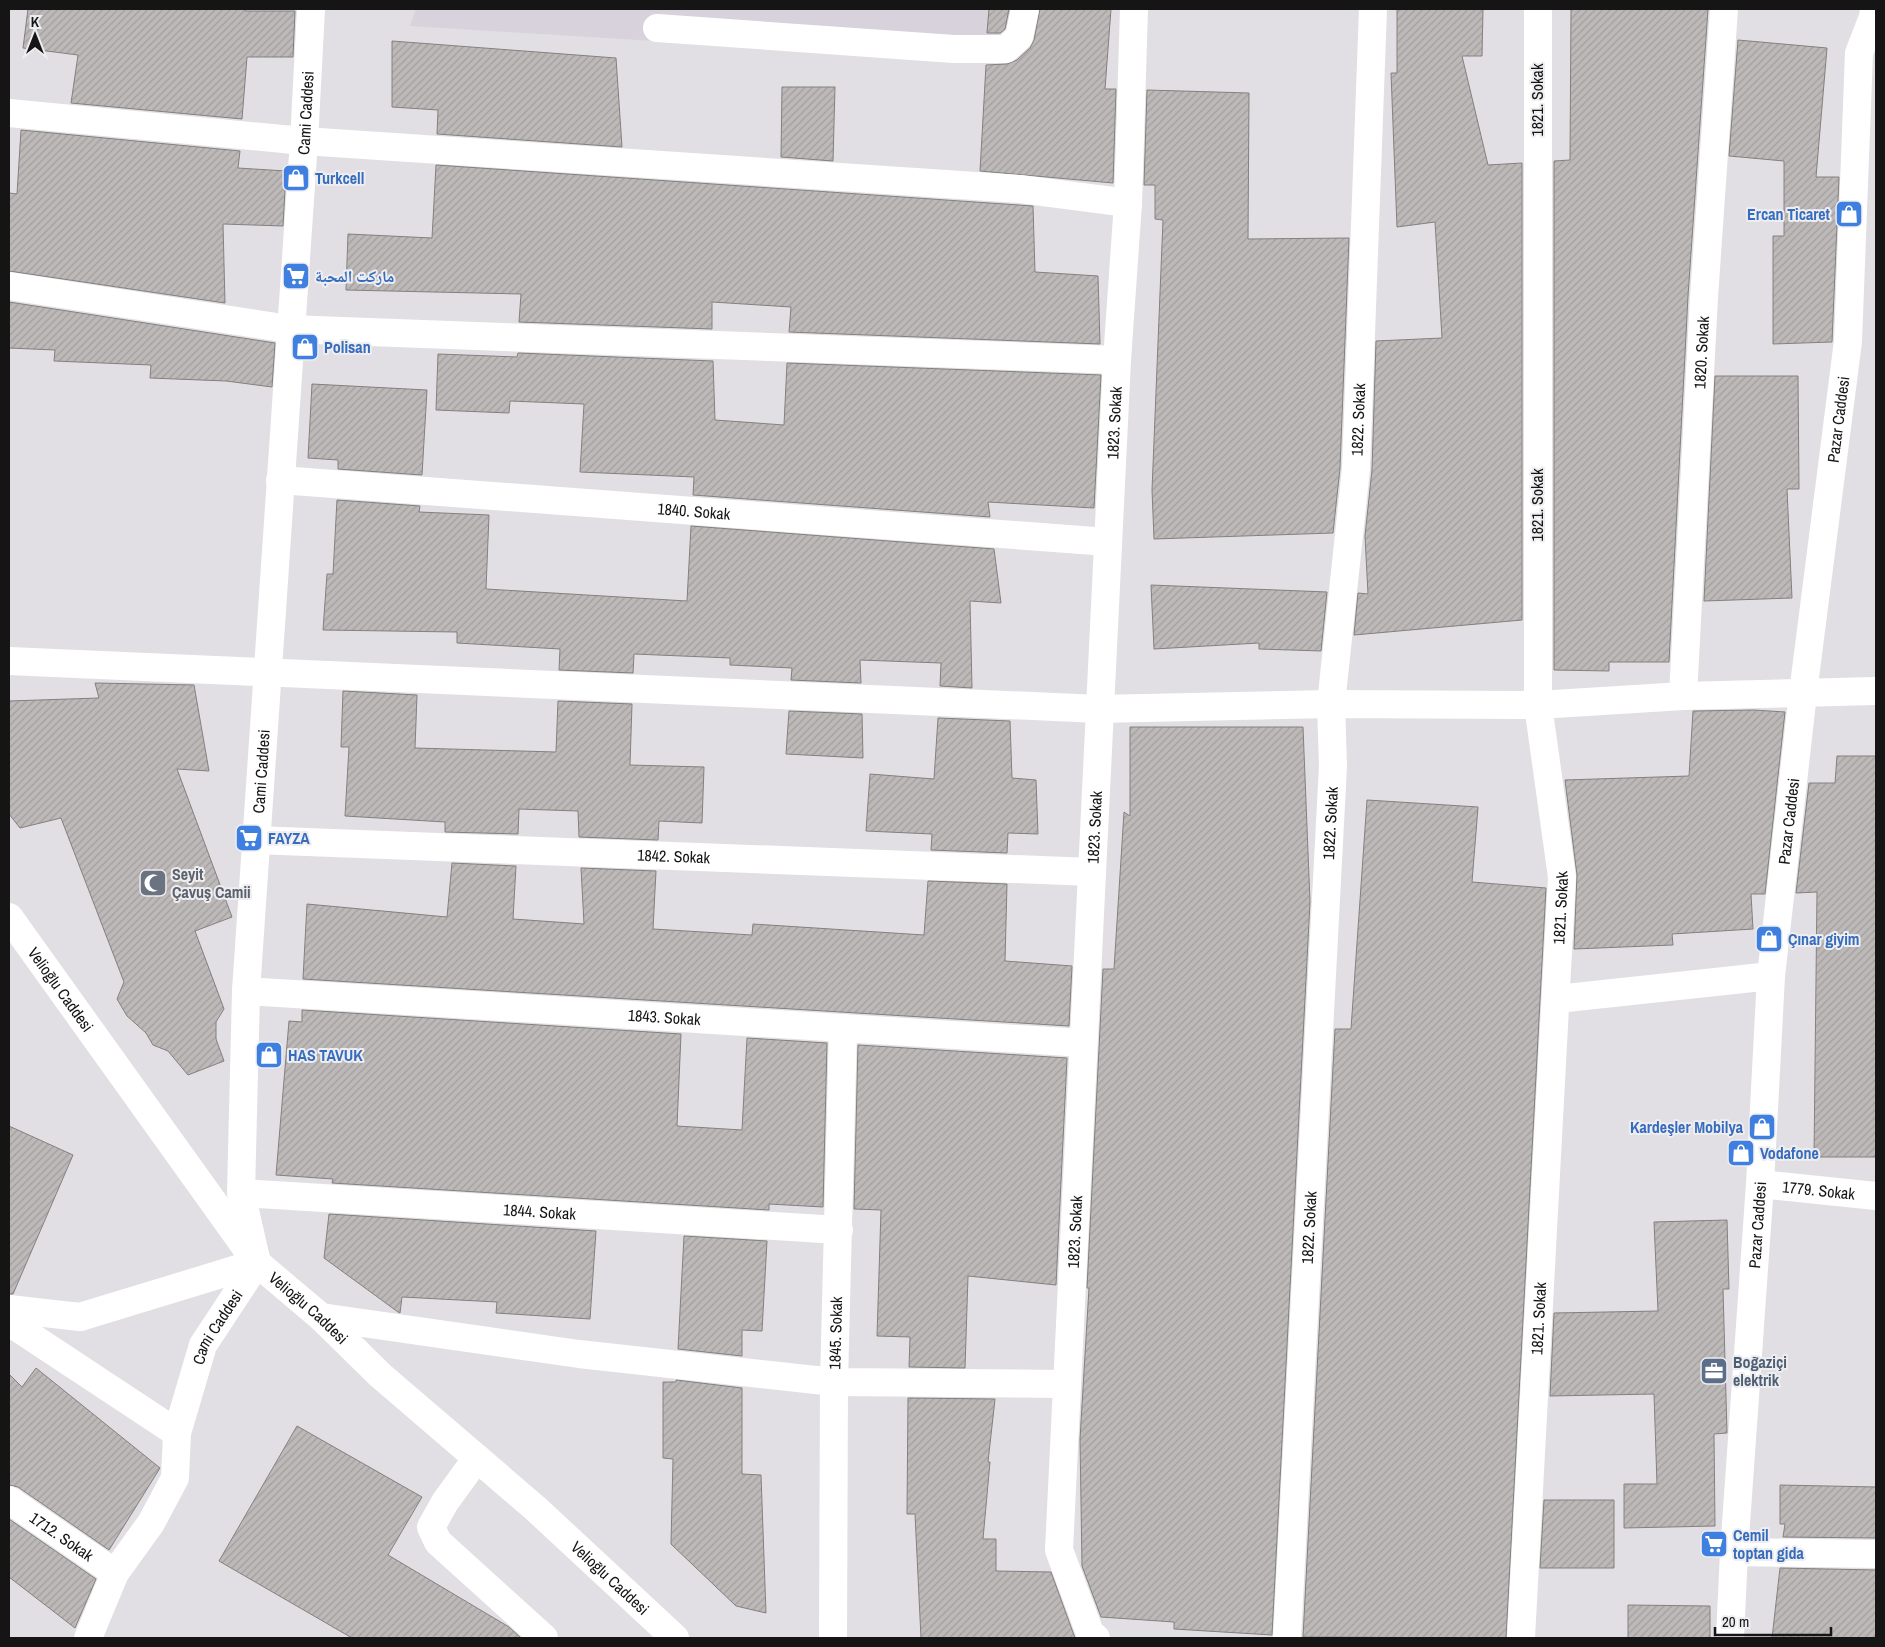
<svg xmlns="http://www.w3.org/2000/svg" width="1885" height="1647" font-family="'Archivo Narrow','Noto Naskh Arabic',sans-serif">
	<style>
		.built { fill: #d7d2dc }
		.building { fill: url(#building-hatch); stroke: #84807f }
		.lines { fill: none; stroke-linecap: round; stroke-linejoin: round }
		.minor { stroke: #fff; stroke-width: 28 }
		.labels { text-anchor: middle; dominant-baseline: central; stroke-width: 4; stroke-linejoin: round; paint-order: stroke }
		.street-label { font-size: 16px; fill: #161516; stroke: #eeedf0 }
		.shop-label { font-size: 16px; font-weight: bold; fill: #366cbe; stroke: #eeedf0; text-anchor: start }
		.worship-label { font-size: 16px; font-weight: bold; fill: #5b616d; stroke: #eeedf0; text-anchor: start }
		.service-label { font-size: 16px; font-weight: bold; fill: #4e5e75; stroke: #eeedf0; text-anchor: start }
	</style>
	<defs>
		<pattern id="building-hatch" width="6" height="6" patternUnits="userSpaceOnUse" patternTransform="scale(1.25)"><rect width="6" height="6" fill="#bdb9b8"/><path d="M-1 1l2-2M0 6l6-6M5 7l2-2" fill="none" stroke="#a29e9d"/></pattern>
	</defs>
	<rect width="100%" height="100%" fill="#e1dfe3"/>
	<path class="built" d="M416 9H1031L1028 64 410 26Z"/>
	<path class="building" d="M28 9H245V11H295L293 57H247L242 119 71 103 78 55 23 48Z
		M989 9H1009L1005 29 1000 33H987Z
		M1040 9H1111L1105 89H1116L1113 183 980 171 986 65 1007 64 1017 60 1030 48 1034 40Z
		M1397 9H1483L1482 56H1462L1488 165 1522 163V620L1354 635 1358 593 1368 594 1365 536 1372 470 1376 341 1442 338 1435 222 1397 227 1391 73H1397Z
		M1571 9H1708L1688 296 1669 662H1609V671L1554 670V161L1570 160Z
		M1738 40 1827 48 1816 177H1839L1832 342 1773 344V236H1784V161L1729 156Z
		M392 41 616 58 622 147 437 134 438 110 392 107Z
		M782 87H835L833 161 781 157Z
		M1147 90 1249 93 1248 239 1349 238 1340 468 1333 533 1154 539 1152 490 1163 220 1155 219V185H1144Z
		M21 130 240 151 238 168 286 171 283 226 223 224 225 303 9 271V193L17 194Z
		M436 165 1033 206 1035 272 1098 276 1100 344 789 332 791 307 712 302V329L519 322 521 294 346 290 348 234 432 238Z
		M9 302 275 343 272 387 226 381 150 378 151 365 54 361 55 350 9 348Z
		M518 353 713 361 715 420 784 425 787 363 1101 375 1094 508 988 502 990 517 693 495 694 477 580 472 584 404 510 401 509 413 436 410 438 354 517 357Z
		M1715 376H1798L1799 489H1787L1792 598 1704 601Z
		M312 384 427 390 422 475 338 469V460L308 458Z
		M337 500 420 506 419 512 489 515 486 589 687 601 691 526 994 549 1001 603 970 601 972 688 940 686 941 663 860 660 861 683 791 680 792 668 730 665V658L634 654 633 673 559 670 560 649 457 643V632L323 630 327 574H333Z
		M1151 585 1327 592 1321 651 1259 649V643L1154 649Z
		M95 683 194 685 209 771 177 769 232 917 195 931 224 1009 216 1022V1039L224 1061 188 1075 168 1051 153 1045 146 1033 127 1016 117 999 124 982 61 818 20 828 9 814V701L99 698Z
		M343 691 417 695 415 748 556 752 558 701 632 704 630 765 704 767 702 823 659 821 658 840 579 837 578 811 519 809 518 834 445 832V822L345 816 349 747H341Z
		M1754 710 1785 712 1765 894H1751L1753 929 1672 934 1673 945 1574 949 1577 875 1565 780 1689 776 1693 711Z
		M789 711 862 714 863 758 786 754Z
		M938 718 1010 721 1012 778 1036 780 1038 834 1008 833 1007 853 931 850 932 834 866 831 870 774 934 779Z
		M1130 727H1303L1310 902 1272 1635 1174 1629V1622L1101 1617 1082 1566 1080 1439 1089 1288H1087L1103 969H1114L1124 812 1130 816Z
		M1837 756H1876V1157H1814L1817 892 1796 893 1809 783H1835Z
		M1367 800 1478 807 1472 882 1546 888 1506 1638 1303 1637 1335 1029H1351Z
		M452 863 516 866 513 919 584 924 581 868 656 871 653 929 752 935 753 924 924 935 928 881 1007 884 1005 961 1072 966 1069 1026 303 979 307 904 447 917Z
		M302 1010 681 1034 677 1126 742 1130 747 1038 827 1043 823 1207 769 1204V1210L332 1183 333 1179 276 1175 289 1021 302 1022Z
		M858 1045 1067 1058 1056 1285 968 1276 965 1368 909 1367 910 1337 877 1336 881 1210 854 1209Z
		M9 1126 73 1155 13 1294H9Z
		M329 1214 596 1231 590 1319 496 1313 497 1302 402 1297 400 1313 398 1312 324 1258Z
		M1727 1220 1729 1289H1723L1727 1433 1714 1434 1715 1526 1624 1528V1484H1657L1654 1394 1550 1396 1554 1313 1658 1311 1654 1222Z
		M684 1236 767 1241 762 1331 742 1330V1356L678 1349Z
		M36 1368 160 1468 109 1550 18 1487 9 1485V1374L22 1387Z
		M676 1380 742 1388V1474L761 1475 766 1613 736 1606 671 1544 673 1459 663 1458V1382H676Z
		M908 1398 995 1399 988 1462H990L983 1539H996V1571L1051 1572 1075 1638H921L915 1514H907Z
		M297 1426 422 1497 388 1555 509 1627 521 1638H352L219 1561Z
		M1780 1485 1876 1487V1538L1783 1537 1785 1524H1780Z
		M1544 1500H1614V1568H1540Z
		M9 1519 96 1579 75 1628 9 1577Z
		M1780 1568 1876 1570V1638H1772Z
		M1628 1605 1710 1606V1638H1628Z"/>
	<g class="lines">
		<g class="minor">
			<path d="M657 28 954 49H1006L1019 37 1025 9"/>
			<path d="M9 113 304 141 1020 189 1128 203"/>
			<path d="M9 286 289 329 1117 360"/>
			<path id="s1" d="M280 480 1108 542"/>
			<path d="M9 661 1099 709 1331 704 1538 705 1683 696 1876 691"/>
			<path id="s2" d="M1683 696 1704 297 1724 9"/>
			<path id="s3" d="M255 840 1092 872"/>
			<path id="s4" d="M9 917 257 1263 321 1317 380 1375 535 1508 675 1638"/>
			<path id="s5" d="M246 991 1083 1043"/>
			<path d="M1557 999 1771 976"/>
			<path id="s6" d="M1760 1184 1876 1196"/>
			<path id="s7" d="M241 1193 839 1230"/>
			<path d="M9 1309 80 1317 257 1263"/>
			<path d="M321 1317 579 1354 834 1382 1067 1384"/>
			<path d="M9 1322 177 1433"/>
			<path d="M477 1458 445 1502 431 1527 438 1542 544 1638"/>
			<path id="s8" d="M9 1500 115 1573"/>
			<path d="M1734 1552 1876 1554"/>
			<path id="s9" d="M88 1638 115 1573 151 1523 175 1478 177 1433 203 1345 257 1263 241 1193 246 991 304 141 311 9"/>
			<path id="s10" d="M833 1638 834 1382 843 1028"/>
			<path id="s11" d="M1096 1638 1090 1633 1059 1550 1117 360 1128 203 1134 9"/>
			<path id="s12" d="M1287 1638 1333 766 1331 704 1356 469 1373 9"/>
			<path id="s13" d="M1521 1638 1562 877 1538 705V9"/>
			<path id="s14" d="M1730 1638 1734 1552 1760 1184 1771 976 1803 693 1848 341 1859 53 1873 17 1874 9"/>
		</g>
	</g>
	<defs>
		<g id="shop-square" transform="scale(1.4375)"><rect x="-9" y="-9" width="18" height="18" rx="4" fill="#3f7fe0" stroke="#eeedf0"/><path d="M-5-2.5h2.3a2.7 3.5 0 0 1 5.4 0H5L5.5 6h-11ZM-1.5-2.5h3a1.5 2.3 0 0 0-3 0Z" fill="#fff"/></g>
		<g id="supermarket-square" transform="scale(1.4375)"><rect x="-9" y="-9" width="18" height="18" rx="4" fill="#3f7fe0" stroke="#eeedf0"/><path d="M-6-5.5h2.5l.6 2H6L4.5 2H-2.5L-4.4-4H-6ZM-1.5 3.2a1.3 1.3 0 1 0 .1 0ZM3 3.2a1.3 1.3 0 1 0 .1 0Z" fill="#fff"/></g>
		<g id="mosque-square" transform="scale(1.4375)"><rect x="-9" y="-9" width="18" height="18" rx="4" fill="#6b7280" stroke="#eeedf0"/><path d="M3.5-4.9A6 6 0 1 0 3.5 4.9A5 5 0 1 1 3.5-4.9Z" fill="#fff"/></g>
		<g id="office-square" transform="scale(1.4375)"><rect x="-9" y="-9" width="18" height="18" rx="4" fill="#5c6f8a" stroke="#eeedf0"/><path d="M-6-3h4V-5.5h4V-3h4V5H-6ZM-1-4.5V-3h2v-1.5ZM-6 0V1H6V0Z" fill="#fff"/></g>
	</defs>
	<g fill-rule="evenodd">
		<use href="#shop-square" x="296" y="178"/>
		<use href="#shop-square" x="1849" y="214"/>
		<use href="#supermarket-square" x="296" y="276"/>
		<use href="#shop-square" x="305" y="347"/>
		<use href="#supermarket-square" x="249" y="838"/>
		<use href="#mosque-square" x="153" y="883"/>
		<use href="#shop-square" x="1769" y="939"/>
		<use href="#shop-square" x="269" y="1055"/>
		<use href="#shop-square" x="1762" y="1127"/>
		<use href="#shop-square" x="1741" y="1153"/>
		<use href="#office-square" x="1714" y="1371"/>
		<use href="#supermarket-square" x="1714" y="1544"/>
	</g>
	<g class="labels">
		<g class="street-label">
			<text transform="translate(1537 100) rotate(-90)">1821. Sokak</text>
			<text stroke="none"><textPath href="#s9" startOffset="1572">Cami Caddesi</textPath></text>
			<text stroke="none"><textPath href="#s2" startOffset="344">1820. Sokak</textPath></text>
			<text stroke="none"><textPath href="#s14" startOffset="1224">Pazar Caddesi</textPath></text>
			<text stroke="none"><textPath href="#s12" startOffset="1221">1822. Sokak</textPath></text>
			<text stroke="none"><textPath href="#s11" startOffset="1225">1823. Sokak</textPath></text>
			<text transform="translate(1537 505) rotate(-90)">1821. Sokak</text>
			<text stroke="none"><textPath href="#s1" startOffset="415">1840. Sokak</textPath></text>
			<text stroke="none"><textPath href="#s9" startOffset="912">Cami Caddesi</textPath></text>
			<text stroke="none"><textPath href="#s14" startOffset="819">Pazar Caddesi</textPath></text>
			<text stroke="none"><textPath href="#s12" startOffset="816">1822. Sokak</textPath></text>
			<text stroke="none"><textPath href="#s11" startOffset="820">1823. Sokak</textPath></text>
			<text stroke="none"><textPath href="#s3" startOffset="419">1842. Sokak</textPath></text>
			<text stroke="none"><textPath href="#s13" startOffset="731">1821. Sokak</textPath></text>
			<text stroke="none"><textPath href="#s4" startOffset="89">Velioğlu Caddesi</textPath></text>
			<text stroke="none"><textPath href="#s5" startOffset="419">1843. Sokak</textPath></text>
			<text stroke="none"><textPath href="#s6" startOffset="59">1779. Sokak</textPath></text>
			<text stroke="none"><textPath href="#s7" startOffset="299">1844. Sokak</textPath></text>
			<text stroke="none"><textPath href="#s14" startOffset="414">Pazar Caddesi</textPath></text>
			<text stroke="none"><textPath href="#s12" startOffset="411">1822. Sokak</textPath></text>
			<text stroke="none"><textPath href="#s11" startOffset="415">1823. Sokak</textPath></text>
			<text stroke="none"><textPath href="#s4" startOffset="494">Velioğlu Caddesi</textPath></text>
			<text stroke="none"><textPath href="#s13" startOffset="320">1821. Sokak</textPath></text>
			<text stroke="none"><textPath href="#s9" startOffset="342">Cami Caddesi</textPath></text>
			<text stroke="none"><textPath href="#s10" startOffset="305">1845. Sokak</textPath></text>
			<text stroke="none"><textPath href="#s8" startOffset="64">1712. Sokak</textPath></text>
			<text stroke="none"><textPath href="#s4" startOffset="899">Velioğlu Caddesi</textPath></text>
		</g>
		<g class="shop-label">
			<text x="315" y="178">Turkcell</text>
			<text x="1830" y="214" text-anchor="end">Ercan Ticaret</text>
			<text x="315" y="276">ماركت المحبة</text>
			<text x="324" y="347">Polisan</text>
			<text x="268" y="838">FAYZA</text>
			<text x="1788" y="939">Çınar giyim</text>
			<text x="288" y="1055">HAS TAVUK</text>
			<text x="1743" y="1127" text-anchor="end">Kardeşler Mobilya</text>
			<text x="1760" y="1153">Vodafone</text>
			<text x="1733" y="1535">Cemil<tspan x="1733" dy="18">toptan gida</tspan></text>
		</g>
		<g class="worship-label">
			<text x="172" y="874">Seyit<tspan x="172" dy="18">Çavuş Camii</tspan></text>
		</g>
		<g class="service-label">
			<text x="1733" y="1362">Boğaziçi<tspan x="1733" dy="18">elektrik</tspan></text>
		</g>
	</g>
	<rect width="1885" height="1647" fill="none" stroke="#161516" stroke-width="20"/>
	<g transform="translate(35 35)" stroke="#eeedf0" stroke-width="4" paint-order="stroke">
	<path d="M0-4L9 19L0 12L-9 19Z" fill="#161516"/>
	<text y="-8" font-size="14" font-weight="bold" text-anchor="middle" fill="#161516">K</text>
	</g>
	<path d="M1715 1627v8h116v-8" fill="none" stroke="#161516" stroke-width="2.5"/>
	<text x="1722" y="1627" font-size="15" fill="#161516" stroke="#eeedf0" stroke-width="4" paint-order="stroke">20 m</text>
</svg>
